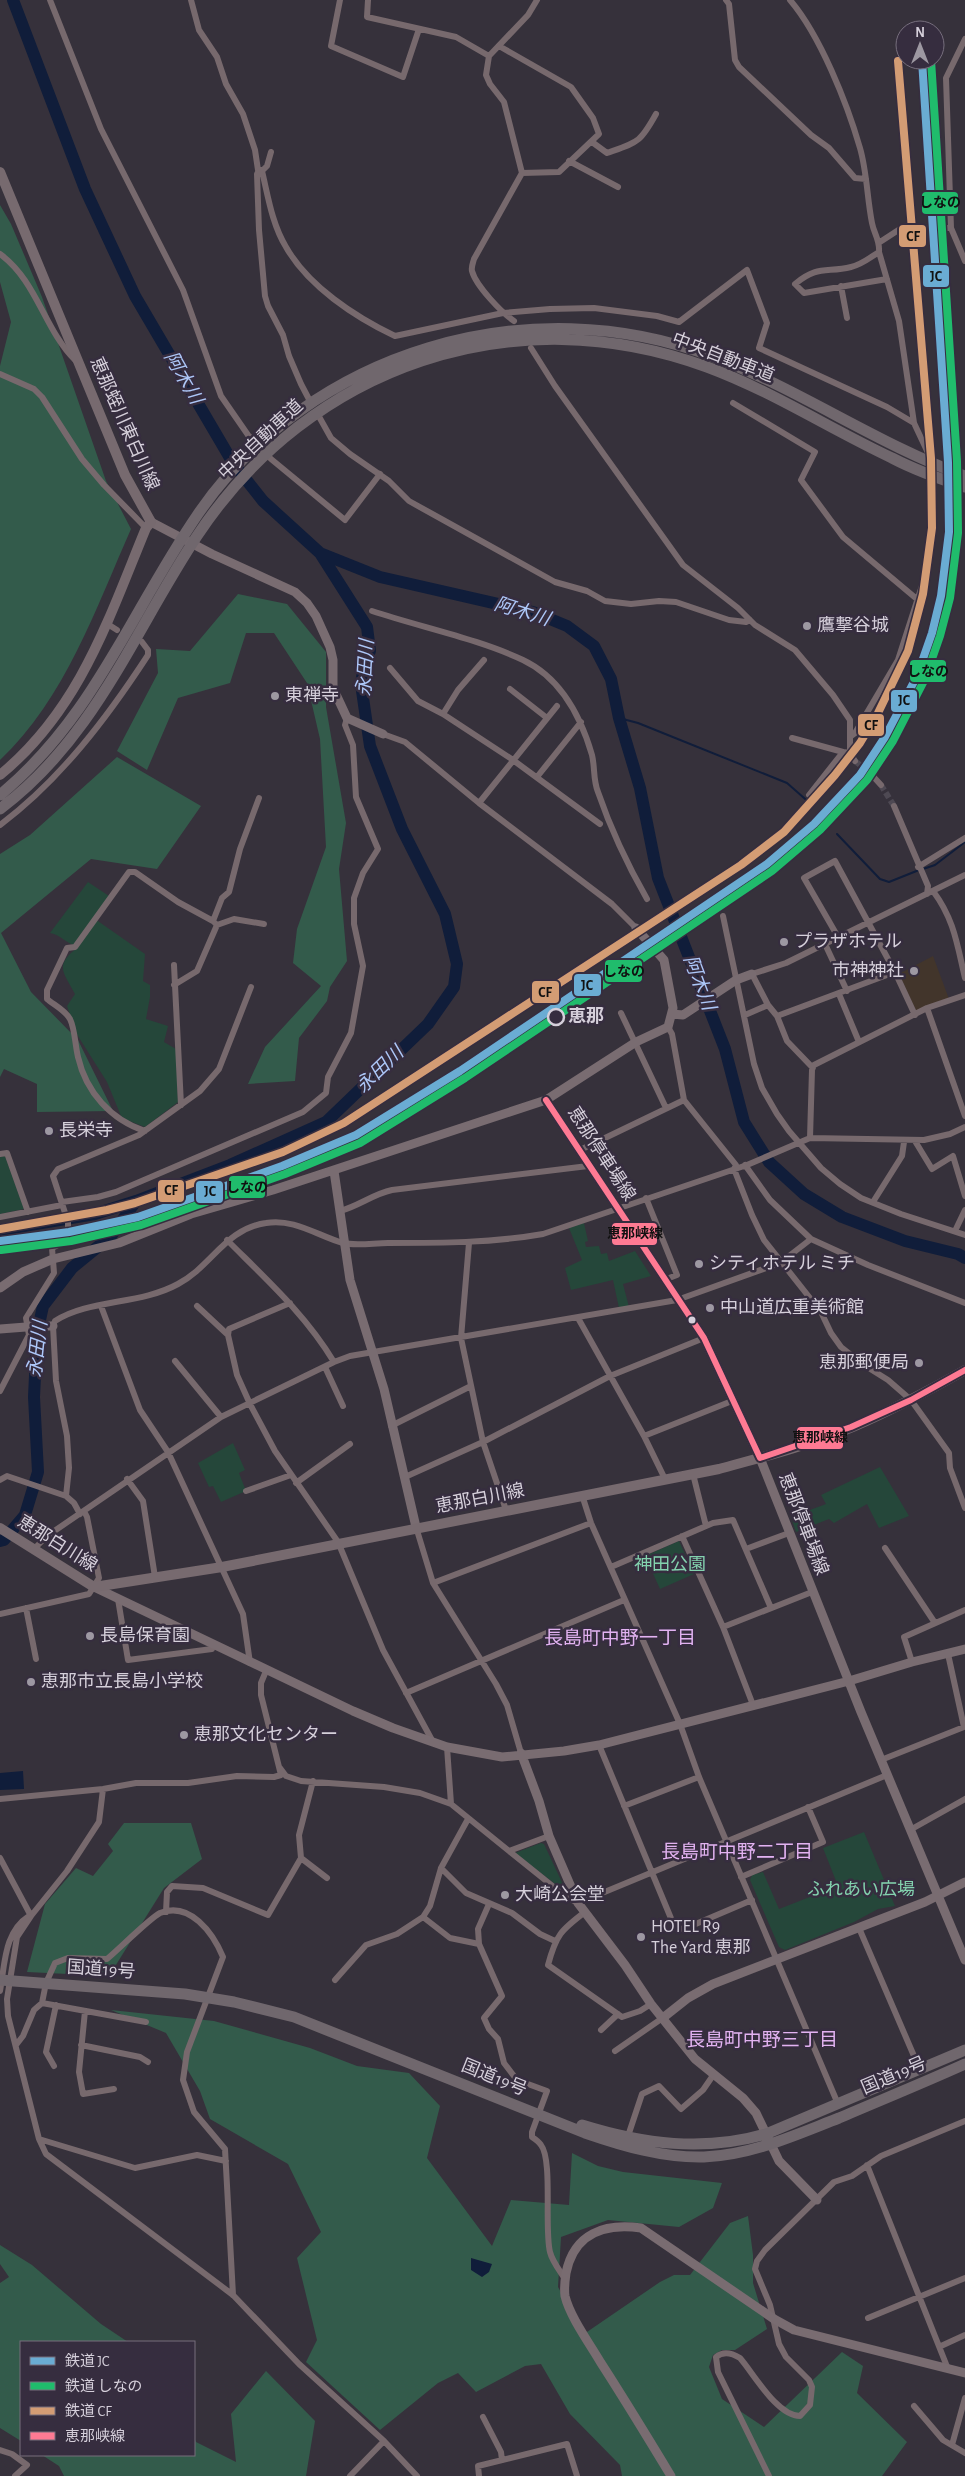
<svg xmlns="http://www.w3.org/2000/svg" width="965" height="2476" font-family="'Alegreya Sans','Noto Sans JP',sans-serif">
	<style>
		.commercial { fill: #42352b }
		.green { fill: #25473a }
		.forest { fill: #335b4b }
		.water { fill: #101d3a }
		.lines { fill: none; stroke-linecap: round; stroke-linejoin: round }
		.stream { stroke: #101d3a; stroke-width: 2 }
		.river { stroke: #101d3a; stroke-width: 12 }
		.street-tunnel { stroke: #4e4953; stroke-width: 6; stroke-dasharray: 6 3; stroke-linecap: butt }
		.street { stroke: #77696d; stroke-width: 6 }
		.secondary { stroke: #796c71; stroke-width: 9 }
		.primary { stroke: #776a6f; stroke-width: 10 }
		.highway { stroke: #70676d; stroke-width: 11 }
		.bus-1-casing { stroke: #362d3f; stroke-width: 10 }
		.bus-1 { stroke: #fe7a93; stroke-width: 6 }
		.rail-1-casing { stroke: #362d3f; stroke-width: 11 }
		.rail-2-casing { stroke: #362d3f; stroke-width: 11 }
		.rail-3-casing { stroke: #362d3f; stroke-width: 11 }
		.rail-1 { stroke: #6aacd3; stroke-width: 8 }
		.rail-2 { stroke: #20bc6c; stroke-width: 8 }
		.rail-3 { stroke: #d39c74; stroke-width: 8 }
		.poi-dot { fill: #9d98a2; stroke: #362d3f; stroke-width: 2 }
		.stop-dot { fill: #362d3f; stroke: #d5cfda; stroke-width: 2.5 }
		.bus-dot { fill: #d5cfda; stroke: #362d3f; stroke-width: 2 }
		.labels { text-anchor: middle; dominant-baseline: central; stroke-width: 5; stroke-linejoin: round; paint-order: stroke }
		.street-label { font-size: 18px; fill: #d5cfda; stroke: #362d3f }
		.poi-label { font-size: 18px; fill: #d5cfda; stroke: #362d3f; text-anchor: start }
		.stop-label { font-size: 18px; font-weight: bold; fill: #d5cfda; stroke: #362d3f; text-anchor: start }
		.park-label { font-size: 18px; fill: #83d2ae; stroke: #362d3f }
		.water-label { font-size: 19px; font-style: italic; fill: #adc7f8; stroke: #362d3f }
		.neighbourhood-label { font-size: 19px; fill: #e2b2f1; stroke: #362d3f }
		.line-badge { stroke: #362d3f; stroke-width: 2 }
		.pale-badge-label { font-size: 14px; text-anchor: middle; font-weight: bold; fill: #111 }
	</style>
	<rect width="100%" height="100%" fill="#36313b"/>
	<path class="commercial" d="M933 956 949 999 916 1011 899 974Z"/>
	<path class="green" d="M88 882 109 896 95 919 145 954 143 981 150 985V997L146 1019 168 1026 164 1042 176 1049 178 1102 145 1127 127 1120 121 1116 107 1082 76 1033 67 1006 75 994C63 971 54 966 78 947 67 944 61 935 50 933Z
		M5 1156 24 1209 0 1214V1157Z
		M584 1223 588 1241 585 1242 586 1247 599 1246 601 1254 607 1253 609 1261 635 1251 651 1276 623 1284 629 1307 619 1308 613 1280 571 1290 565 1268 582 1260 569 1228Z
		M233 1443 245 1470 239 1473 246 1491 221 1502 213 1486 209 1487 198 1463Z
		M880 1467 909 1516 879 1528 867 1504 834 1523 829 1519 796 1532 791 1517 826 1504 821 1495Z
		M679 1541 694 1574 660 1589 645 1556Z
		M864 1832 895 1906 878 1909 854 1922 785 1950 779 1947 750 1880 752 1875 763 1872 779 1909 838 1886 823 1848Z
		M541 1843 544 1844 567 1893 515 1853Z"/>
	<path class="forest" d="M0 205 11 224 42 297 106 481 131 529C96 608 65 699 0 760V366L11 322 0 282Z
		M238 594 287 604 326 652V707L346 823 339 869 347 961 330 987 327 1001 299 1038 295 1081 248 1084 265 1047 321 986 293 963 297 929 326 847 320 739 307 683 274 633H246L230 683 178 698 147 770 117 751 158 673 156 649 190 651Z
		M117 757 201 806 157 869 91 859 1 933 31 992 78 1040 113 1111 37 1112V1084L4 1069 0 1077V854L30 835Z
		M124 1823H191L202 1859 164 1888 109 1976 27 1972 45 1904 76 1868 93 1876 113 1851 108 1844Z
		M111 2010 214 2021 310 2048 357 2066 409 2073 440 2106 427 2158 492 2246 511 2200 569 2205 572 2153 598 2166 623 2172 722 2183 713 2208 679 2227 608 2220 561 2237 558 2287 584 2334 660 2282 674 2275H690L730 2223 748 2216 753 2255V2283L767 2329 735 2350H722L713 2355 709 2367 722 2399 764 2427 842 2352 863 2366 857 2393 907 2442 882 2476H622L620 2465 570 2414 541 2364 525 2366 476 2392 458 2373 438 2383 380 2430 306 2362 317 2340 297 2258 321 2232 288 2164 210 2119 200 2091 166 2033Z
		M0 2245 32 2265 101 2324 128 2342H21V2441L0 2428V2283L9 2277 0 2264Z
		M266 2371 315 2421 306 2476H64L59 2466 42 2455H194V2437L196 2442 236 2462 231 2414Z"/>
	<path class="water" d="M23 1771 24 1789 0 1790V1773Z
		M471 2258 492 2264 489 2272 482 2277 471 2270Z"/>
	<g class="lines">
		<path class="stream" d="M619 718 638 723 787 783 812 805
			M837 834 880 879 889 882 919 870
			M923 869 935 865 965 842"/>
		<path class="river" d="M13 0 85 189 135 296 233 463 263 501 320 553 380 577 533 612 567 626 594 646 611 679 619 718 640 788 658 878 725 1049 744 1122 769 1162 804 1194 842 1217 905 1241 958 1254 965 1258
			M0 1230 95 1214 136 1201 230 1165 326 1122 428 1024 454 987 457 964 445 914 402 829 370 746 361 684 364 665 370 651 367 627 320 553
			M0 1541 4 1540 25 1515 38 1472 34 1397 37 1334 43 1306 72 1268 111 1236 136 1201"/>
		<path class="street-tunnel" d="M917 229 939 228
			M855 761 870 773
			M881 785 894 806"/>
		<path class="street" d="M50 0 101 129 183 290 221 396 248 435 271 459 345 520 380 474
			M191 0 199 30 217 57 226 84 243 114 255 150 258 170H263L267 166 271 152
			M340 0 331 46 403 77 419 29
			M368 0 367 17 456 37 489 56
			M726 0 729 4 735 60 739 67 811 135 829 148 855 178 866 179
			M790 0C820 35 847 103 860 148 867 172 867 198 872 223 874 234 880 240 879 252L899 321 914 423 929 455 930 464
			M965 39 946 78 951 228 965 261
			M499 46 571 87 593 118 599 134 559 172 522 173 474 259C473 263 471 267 472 271 476 286 502 313 514 321
			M592 142 607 153C638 142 640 143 656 114
			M569 161 618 187
			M259 170 257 174 259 230 265 296 268 306 283 335 289 356 301 384 312 405
			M262 171C268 196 272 224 286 247 308 286 355 317 395 336L503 313 550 309 594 308 657 316 679 322 747 270 767 323 759 348 887 407 914 423
			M522 173 504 102 490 84 486 75 489 56 528 15 537 0
			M939 228H951
			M880 242 900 229H917
			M879 252C871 257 861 265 851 267 826 273 818 265 795 284L804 293 887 279
			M0 254C37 281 44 329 75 360
			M841 286 847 318
			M531 348 555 386 683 565 738 608 755 625 795 650 833 695 850 720V753L855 761
			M0 374 34 389 42 397 82 459 104 485 146 528
			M733 403 815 452 801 480 843 537 918 600
			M317 413 331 438 350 454 389 481 409 501 555 582 587 591 605 601 631 604 659 601 676 602 729 620 746 622 750 620
			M372 611C420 627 479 639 523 660 561 678 581 717 592 755 595 767 593 780 598 792 611 830 627 864 647 899
			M106 623 117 630
			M390 668 418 701 443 714 513 760 600 824
			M510 689 547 718
			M443 714 458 690 484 660
			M383 734 405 742 479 803 612 904 636 928
			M851 736 855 733 898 660 929 564 933 524 932 474
			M792 738 843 752
			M870 773 881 785
			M537 777 581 722
			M809 795 843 752 850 753
			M479 803 557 706
			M894 806 928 886 927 894
			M0 825C60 780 107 718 148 655V650L142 642
			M918 867 965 838
			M933 891C954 919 957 944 965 978
			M723 916 754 1064 762 1088 777 1114 789 1131 821 1168 840 1184 861 1198 901 1214 965 1235
			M213 921 222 898 229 892 240 849 259 798
			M838 937 804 878 835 861 895 972 915 1015
			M825 944 847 991
			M174 965 181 1105
			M174 985 197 971 217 925 234 919 264 924
			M839 994 859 1042
			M927 1008 965 1116
			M621 1013 666 1108
			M745 1015 768 1005
			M777 1016 895 972
			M668 1027 672 1034 684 1100 736 1165 734 1169 752 1215 764 1240 821 1312 831 1333 841 1347 864 1365 888 1380 911 1400 949 1453 950 1468 965 1508
			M812 1067 787 1041 777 1016 768 1005 752 974 786 963 965 875
			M145 1131C111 1120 86 1092 78 1057 75 1045 75 1029 70 1019 65 1010 54 1005 47 999V990L67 948 75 947 129 872H135L178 902 213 921 217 925
			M810 1138 812 1070 814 1065 927 1008 965 995
			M915 1141 932 1169 953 1156 965 1196
			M580 1150 684 1100
			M0 1154 7 1153 28 1212
			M745 1165 770 1200 811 1239 868 1265 965 1303
			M646 1198 677 1275 664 1280
			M62 1202 98 1197 116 1192 303 1112 326 1093 328 1077 351 1033 363 966 354 924V898L363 873 378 849 356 797 353 745 345 725 347 718
			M873 1202 902 1156 904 1142
			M340 1211C359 1206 373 1194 392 1190L588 1166
			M0 1217 62 1205
			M955 1231 965 1210
			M227 1240C266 1279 306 1315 334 1362
			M469 1243 461 1338 483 1442 506 1510
			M290 1303 229 1329 228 1335 237 1375 250 1404 275 1451 338 1542 383 1650 433 1742
			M101 1306 140 1410 168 1452 243 1614 250 1663
			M197 1306 228 1335
			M578 1318 644 1436 665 1479
			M175 1361 221 1417
			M325 1367 343 1406
			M0 1391 29 1335 26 1318 54 1273 52 1248 68 1240V1222L53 1176 58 1169 139 1135 200 1091 219 1069 251 987
			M391 1426 471 1386
			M644 1436 732 1401
			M693 1474 706 1526
			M405 1477 483 1442 610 1376 704 1338
			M127 1479 143 1501 155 1577
			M0 1480 7 1476 66 1496
			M296 1483 350 1444
			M246 1491 291 1475
			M582 1495 591 1523 680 1724 699 1777 838 2104
			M80 1514 74 1503 66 1496 69 1468 67 1436 56 1381 53 1326 55 1321C89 1299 140 1305 178 1284 212 1266 225 1229 266 1223 294 1218 318 1236 343 1243 356 1246 374 1243 388 1243 440 1243 492 1243 543 1234L747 1165 810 1138 924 1140 950 1134 965 1127
			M416 1527 433 1583 496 1684 507 1705 521 1753
			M682 1536 723 1627 753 1705
			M885 1548 935 1623
			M34 1549 47 1536 221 1417 334 1362 350 1356 677 1300 780 1263 811 1239
			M746 1549 789 1533
			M611 1567 713 1523 733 1520 771 1608
			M433 1583 591 1523
			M118 1599 128 1660 212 1649 213 1643
			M26 1608 36 1659
			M0 1614 89 1594 99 1578 87 1517 84 1511
			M723 1627 812 1592
			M912 1662 904 1637 965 1610
			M406 1693 624 1600
			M599 1745 675 1928 684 1929 752 1900
			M447 1747 451 1804
			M881 1760 964 1727 948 1654
			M280 1768 286 1776 301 1781 384 1787 420 1793 451 1804 509 1851 549 1836
			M103 1789 99 1822 67 1871 31 1916 17 1937 7 1999 8 2016 39 2139 46 2154 233 2295 299 2364 384 2441 417 2476
			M0 1799 103 1789 136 1783H188L237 1776 274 1777 281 1775 261 1695V1683L266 1671
			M624 1806 699 1777
			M468 1819 441 1868 430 1906 423 1917 450 1938 479 1944 502 1996 484 2018 489 2029 498 2039 504 2063 517 2080 547 2091 532 2132V2137C535 2139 539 2142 541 2145 553 2160 544 2229 550 2252 552 2261 560 2271 565 2279
			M910 1830 965 1799
			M509 1851 565 1896 578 1903 887 1775
			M0 1858 31 1916
			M301 1858 327 1878
			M441 1868 466 1893 512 1913 540 1934 555 1941
			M741 1877 823 1842 808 1807
			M166 1912 167 1892 172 1886 203 1888 268 1915 301 1858 299 1835 313 1781
			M585 1912C561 1930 556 1935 548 1965L622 2017 640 2011 651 2004
			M859 1928 920 2070
			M479 1944 478 1929 489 1904
			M335 1980 366 1945 397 1934 423 1917
			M0 1991C5 1964 4 1932 29 1916
			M42 2003 146 2022
			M85 2011 79 2072 83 2094 114 2089
			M601 2030 618 2014
			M16 2045 23 2036 34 2010 42 2003 46 1983 55 1963 68 1958 107 1959C118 1950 150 1918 160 1913 190 1901 213 1933 223 1957L187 2052 183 2080 194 2112 225 2149 233 2295
			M81 2045 140 2057 148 2062
			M615 2051 664 2017
			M54 2066 46 2052 56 2005
			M628 2136 642 2094 659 2086 681 2109 703 2090 714 2074
			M39 2139 135 2168 197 2155 226 2161
			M867 2165 948 2369
			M868 2318 965 2278
			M941 2346 965 2335
			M914 2406 943 2440 965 2453
			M483 2417 501 2452 502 2460
			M952 2445 965 2398
			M0 2450 12 2454 27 2465 15 2476
			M350 2476 384 2441
			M479 2476 478 2466 567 2444 577 2476
			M769 2476 718 2372 716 2357C723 2351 732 2353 740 2358 754 2374 777 2416 800 2416L810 2405 812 2387 809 2380 786 2357 779 2344 770 2305 755 2269 757 2261 765 2250 834 2182 852 2176 881 2156 965 2121"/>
		<path class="secondary" d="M151 522 212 554 295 592 307 603 316 616 330 647 333 660V688L347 718 383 734
			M672 1014 683 1015 736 980 752 974
			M546 1100 704 1338 760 1458 861 1712 965 1960
			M334 1171 350 1280 384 1389 416 1527
			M0 1288 23 1272 53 1259 119 1243 191 1214 273 1190 546 1100 636 1042 668 1027 673 1008 664 960 636 928
			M31 1326H53
			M0 1329 26 1327
			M94 1587 353 1711 393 1728 447 1747 502 1757 564 1751 599 1745 849 1681 912 1662 965 1649
			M521 1753 539 1801 549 1836 578 1903 625 1965 651 2004 695 2059 743 2098 756 2113 779 2161 817 2200
			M664 2017 688 1998 713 1984 925 1902 965 1882
			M671 2476C648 2438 625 2400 601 2363 590 2344 570 2317 565 2296 564 2289 565 2280 566 2273 574 2233 605 2223 641 2228L774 2319 794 2330 965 2373"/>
		<path class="primary" d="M0 172 125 475 151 522 146 528C108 620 80 709 0 775
			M0 1528 94 1587 222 1567 719 1469C763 1457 810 1445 853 1427 892 1410 928 1391 965 1370"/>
		<path class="highway" d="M0 795C95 716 130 613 198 514 310 351 529 286 714 357 801 390 877 444 965 476
			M0 809C95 738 134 631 197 536 310 365 514 296 707 367 772 391 830 429 892 458 915 470 940 479 965 487
			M0 1980 185 1994 234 2002 294 2017 585 2133C623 2146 663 2158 704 2157 752 2155 795 2135 839 2118 881 2100 923 2083 965 2064
			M582 2125C643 2144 704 2152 766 2134L965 2050"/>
		<g class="bus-1-casing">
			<path id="bus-1" d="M546 1100 704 1338 760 1458 851 1427 911 1400 965 1370"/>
		</g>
		<use href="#bus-1" class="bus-1"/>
		<g class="rail-1-casing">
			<path id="rail-1" d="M0 1241 69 1232 138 1217 282 1166 356 1135 460 1071 767 864 814 824 860 775 885 737 917 676 932 633 941 596 949 532 948 462 922 60"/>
		</g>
		<g class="rail-2-casing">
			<path id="rail-2" d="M1 1250 71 1241 141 1225 285 1174 360 1143 465 1078 772 871 820 830 867 780 893 741 925 679 940 636 950 598 958 533 957 461 931 60"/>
		</g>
		<g class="rail-3-casing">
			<path id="rail-3" d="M0 1229 107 1210 135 1203 283 1152 344 1123 741 865 784 832 835 775 860 743 878 713 908 651 923 594 932 528 931 458 898 61"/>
		</g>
		<use href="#rail-1" class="rail-1"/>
		<use href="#rail-2" class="rail-2"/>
		<use href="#rail-3" class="rail-3"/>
	</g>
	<g class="poi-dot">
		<circle cx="807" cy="626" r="5"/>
		<circle cx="275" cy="696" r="5"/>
		<circle cx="784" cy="942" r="5"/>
		<circle cx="914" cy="971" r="5"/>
		<circle cx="49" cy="1131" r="5"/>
		<circle cx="699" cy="1264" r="5"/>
		<circle cx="710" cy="1308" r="5"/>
		<circle cx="919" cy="1363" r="5"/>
		<circle cx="90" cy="1636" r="5"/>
		<circle cx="31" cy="1682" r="5"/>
		<circle cx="184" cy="1735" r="5"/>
		<circle cx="505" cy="1895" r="5"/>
		<circle cx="641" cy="1937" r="5"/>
	</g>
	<circle class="stop-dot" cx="556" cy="1017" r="8"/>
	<circle class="bus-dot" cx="692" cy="1320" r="4.5"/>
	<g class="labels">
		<g class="street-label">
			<text transform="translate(723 358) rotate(21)">中央自動車道</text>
			<text transform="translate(124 424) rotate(66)">恵那蛭川東白川線</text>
			<text transform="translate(261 440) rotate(-43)">中央自動車道</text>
			<text transform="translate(601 1154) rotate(57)">恵那停車場線</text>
			<text transform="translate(480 1499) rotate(-11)">恵那白川線</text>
			<text transform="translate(803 1524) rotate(69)">恵那停車場線</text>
			<text transform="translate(57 1544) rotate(32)">恵那白川線</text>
			<text transform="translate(101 1970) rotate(4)">国道19号</text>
			<text transform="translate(894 2076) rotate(-23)">国道19号</text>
			<text transform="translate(494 2078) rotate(22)">国道19号</text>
		</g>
		<g class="poi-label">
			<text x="817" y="626">鷹撃谷城</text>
			<text x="285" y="696">東禅寺</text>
			<text x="794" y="942">プラザホテル</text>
			<text x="904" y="971" text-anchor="end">市神神社</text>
			<text x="59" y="1131">長栄寺</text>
			<text x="709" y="1264">シティホテル ミチ</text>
			<text x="720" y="1308">中山道広重美術館</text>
			<text x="909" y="1363" text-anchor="end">恵那郵便局</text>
			<text x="100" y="1636">長島保育園</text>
			<text x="41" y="1682">恵那市立長島小学校</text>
			<text x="194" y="1735">恵那文化センター</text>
			<text x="515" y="1895">大崎公会堂</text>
			<text x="651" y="1927">HOTEL R9<tspan x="651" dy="21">The Yard 恵那</tspan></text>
		</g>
		<g class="stop-label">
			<text x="568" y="1017">恵那</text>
		</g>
		<g class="park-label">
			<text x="670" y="1565">神田公園</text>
			<text x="861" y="1890">ふれあい広場</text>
		</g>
		<g class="water-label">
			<text transform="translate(183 378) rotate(60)">阿木川</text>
			<text transform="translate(522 612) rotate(17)">阿木川</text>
			<text transform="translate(366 668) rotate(-87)">永田川</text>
			<text transform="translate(699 983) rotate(69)">阿木川</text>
			<text transform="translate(380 1070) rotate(-44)">永田川</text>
			<text transform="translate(38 1349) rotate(-84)">永田川</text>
		</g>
		<g class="neighbourhood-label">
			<text x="620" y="1638">長島町中野一丁目</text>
			<text x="737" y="1852">長島町中野二丁目</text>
			<text x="762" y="2040">長島町中野三丁目</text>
		</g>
	</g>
	<g class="line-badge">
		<rect x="921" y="191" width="38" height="24" rx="5" fill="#20bc6c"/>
		<rect x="898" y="224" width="29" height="24" rx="5" fill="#d39c74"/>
		<rect x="922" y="264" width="28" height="24" rx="5" fill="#6aacd3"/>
		<rect x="909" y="659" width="38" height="24" rx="5" fill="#20bc6c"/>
		<rect x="890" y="689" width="28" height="24" rx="5" fill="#6aacd3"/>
		<rect x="857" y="713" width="28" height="24" rx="5" fill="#d39c74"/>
		<rect x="604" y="959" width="39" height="24" rx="5" fill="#20bc6c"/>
		<rect x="573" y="973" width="29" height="24" rx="5" fill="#6aacd3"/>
		<rect x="531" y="980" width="29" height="24" rx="5" fill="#d39c74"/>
		<rect x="228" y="1175" width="38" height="24" rx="5" fill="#20bc6c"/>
		<rect x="157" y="1179" width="28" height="24" rx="5" fill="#d39c74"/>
		<rect x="195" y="1180" width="29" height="24" rx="5" fill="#6aacd3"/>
		<rect x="611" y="1222" width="47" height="24" rx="5" fill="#fe7a93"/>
		<rect x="796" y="1426" width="48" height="24" rx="5" fill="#fe7a93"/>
	</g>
	<g class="pale-badge-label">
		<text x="940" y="207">しなの</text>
		<text x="913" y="241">CF</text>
		<text x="936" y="281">JC</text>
		<text x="928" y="676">しなの</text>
		<text x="904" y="705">JC</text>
		<text x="871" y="730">CF</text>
		<text x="624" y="976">しなの</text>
		<text x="587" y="990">JC</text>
		<text x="545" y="997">CF</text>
		<text x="247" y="1192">しなの</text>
		<text x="171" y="1195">CF</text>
		<text x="210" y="1196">JC</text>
		<text x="635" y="1238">恵那峡線</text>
		<text x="820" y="1442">恵那峡線</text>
	</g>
	<rect x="20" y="2341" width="175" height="115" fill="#362d3f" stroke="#766e7d"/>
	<rect x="30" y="2357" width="25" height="8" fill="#6aacd3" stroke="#766e7d"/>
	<text x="65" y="2366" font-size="15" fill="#d5cfda">鉄道 JC</text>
	<rect x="30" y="2382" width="25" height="8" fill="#20bc6c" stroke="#766e7d"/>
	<text x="65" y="2391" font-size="15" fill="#d5cfda">鉄道 しなの</text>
	<rect x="30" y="2407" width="25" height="8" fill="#d39c74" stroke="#766e7d"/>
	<text x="65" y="2416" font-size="15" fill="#d5cfda">鉄道 CF</text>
	<rect x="30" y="2432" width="25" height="8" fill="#fe7a93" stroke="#766e7d"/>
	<text x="65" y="2441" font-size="15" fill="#d5cfda">恵那峡線</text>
	<g transform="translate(920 45)"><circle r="24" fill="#362d3f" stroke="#766e7d"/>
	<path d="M0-4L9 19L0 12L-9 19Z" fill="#9d98a2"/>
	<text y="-8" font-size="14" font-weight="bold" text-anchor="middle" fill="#d5cfda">N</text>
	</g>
</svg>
